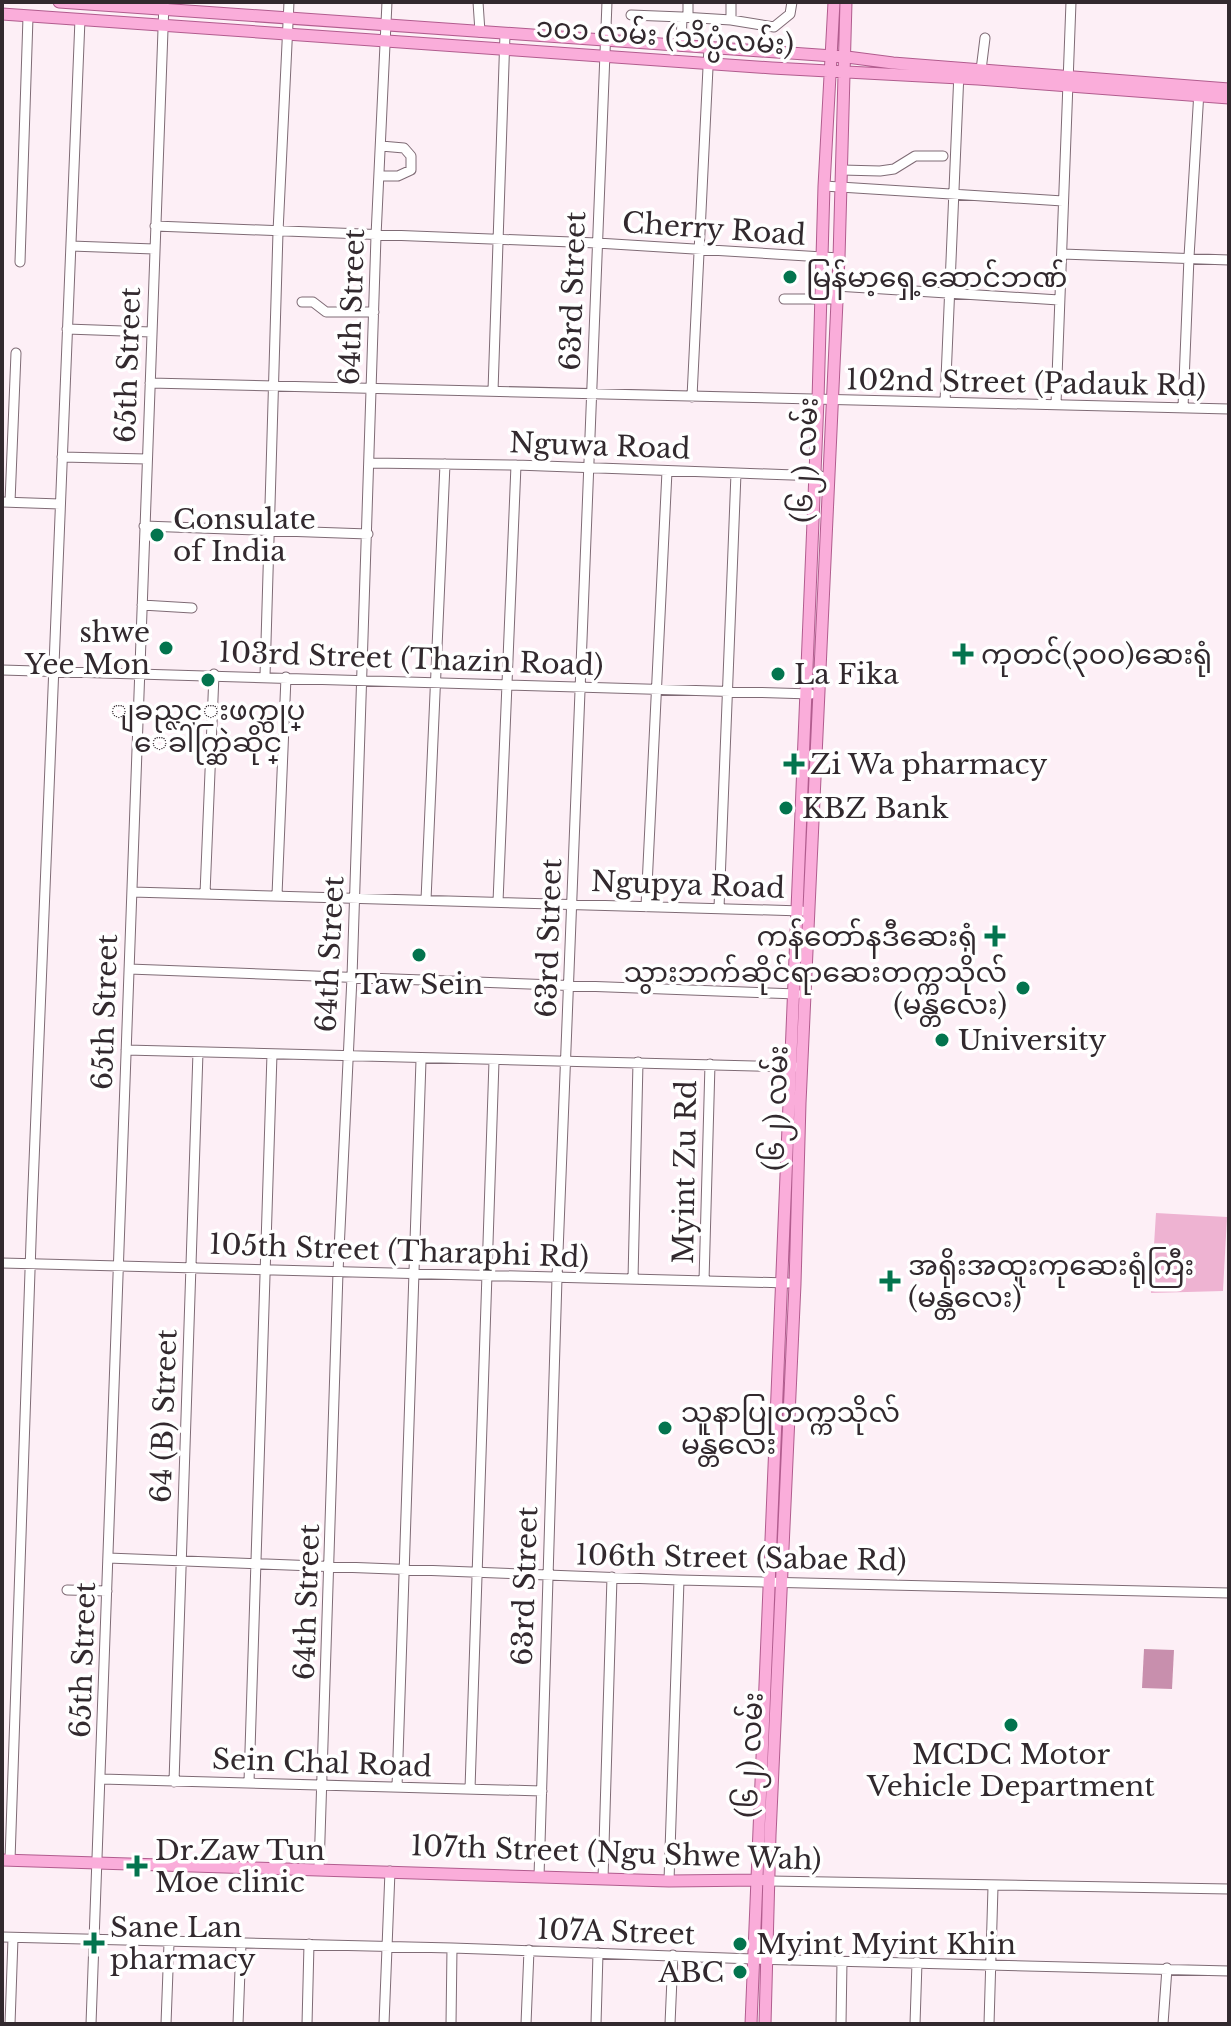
<svg xmlns="http://www.w3.org/2000/svg" width="1231" height="2026" font-family="'Libre Baskerville','Noto Sans Myanmar',serif">
	<style>
		.green { fill: #eeb3d2 }
		.water { fill: #c88fad }
		.lines { fill: none; stroke-linecap: round; stroke-linejoin: round }
		.minor-casing { stroke: #7f6b75; stroke-width: 11 }
		.major-casing { stroke: #b15c8e; stroke-width: 13 }
		.minor { stroke: #fff; stroke-width: 9 }
		.major { stroke: #faadda; stroke-width: 11 }
		.poi-dot { fill: #03744e; stroke: #fff; stroke-width: 3 }
		.labels { text-anchor: middle; dominant-baseline: central; stroke-width: 7; stroke-linejoin: round; paint-order: stroke }
		.street-label { font-size: 28px; fill: #32292e; stroke: #fff }
		.poi-label { font-size: 28px; fill: #32292e; stroke: #fff; text-anchor: start }
	</style>
	<rect width="100%" height="100%" fill="#fdeff6"/>
	<path class="green" d="M1156 1213 1227 1217 1223 1291 1151 1293Z"/>
	<path class="water" d="M1144 1649 1174 1650 1172 1689 1142 1688Z"/>
	<g class="lines">
		<g class="minor-casing">
			<path id="minor" d="M478 2 480 32
				M631 15 682 17 681 46
				M682 17 731 20 774 27 790 14 792 2
				M688 17V2
				M731 20V2
				M981 70 985 38
				M842 170 880 171 894 169 915 156H943
				M379 176H398L411 170V156L404 148 381 146
				M824 186 1063 201
				M155 226 597 243 839 258
				M71 246 154 249
				M1062 254 1229 260
				M20 262 28 17
				M820 285 1059 300
				M784 299H837
				M302 302H313L326 312H374
				M67 329 151 332
				M150 383 1229 409
				M493 391 505 34
				M692 397 709 47
				M945 402 959 72
				M1056 404 1071 2
				M1183 407 1189 257 1199 91
				M62 457 147 459
				M370 463 516 465 821 476
				M2 502 60 504
				M10 502 16 353
				M144 526 368 534
				M142 605 192 608
				M2 670 811 694
				M265 676 278 232 289 2
				M132 892 802 911
				M205 894 214 674
				M277 895 286 677
				M426 900 445 464
				M498 902 516 465
				M646 907 667 471
				M719 908 736 473
				M129 969 797 994
				M126 1050 795 1067
				M2 1263 788 1283
				M633 1279 638 1062
				M704 1281 710 1064
				M108 1558 679 1580 1229 1593
				M67 1590 107 1591
				M101 1779 542 1791
				M174 1782 198 1052
				M249 1782 272 1054
				M397 1787 421 1060
				M470 1789 494 1061
				M10 1860 32 1212 80 19
				M319 1869 338 1272 352 977 376 236 387 2
				M539 1877 557 1278 607 2
				M603 1879 612 1577
				M669 1881 679 1580
				M770 1881 1229 1889
				M2 1937 452 1948 753 1959 1229 1971
				M10 2024 13 1938
				M91 2024 164 2
				M166 2024 169 1943
				M238 2024 241 1943
				M307 2024 309 1944
				M384 2024 390 1871
				M451 2024 452 1948
				M526 2024 529 1950
				M596 2024 598 1953
				M670 2024 673 1955
				M841 2024 842 1961
				M915 2024 917 1962
				M989 2024 993 1887
				M1163 2024 1167 1968"/>
		</g>
		<g class="major-casing">
			<path id="major" d="M59 2 847 57 893 63 1229 89
				M2 14 772 68 978 79 1229 98
				M2 1860 669 1881 761 1880
				M751 2024 818 400 824 186 834 2
				M765 2024 770 1835 795 1284 800 1103 839 258 846 2"/>
		</g>
		<use href="#minor" class="minor"/>
		<use href="#major" class="major"/>
	</g>
	<g class="poi-dot">
		<circle cx="790" cy="277" r="8"/>
		<circle cx="157" cy="535" r="8"/>
		<circle cx="166" cy="648" r="8"/>
		<path d="M959 642h8v8h8v8h-8v8h-8v-8h-8v-8h8z"/>
		<circle cx="778" cy="674" r="8"/>
		<circle cx="208" cy="680" r="8"/>
		<path d="M790 752h8v8h8v8h-8v8h-8v-8h-8v-8h8z"/>
		<circle cx="786" cy="808" r="8"/>
		<path d="M991 924h8v8h8v8h-8v8h-8v-8h-8v-8h8z"/>
		<circle cx="419" cy="955" r="8"/>
		<circle cx="1023" cy="988" r="8"/>
		<circle cx="942" cy="1040" r="8"/>
		<path d="M886 1269h8v8h8v8h-8v8h-8v-8h-8v-8h8z"/>
		<circle cx="665" cy="1428" r="8"/>
		<circle cx="1011" cy="1725" r="8"/>
		<path d="M133 1854h8v8h8v8h-8v8h-8v-8h-8v-8h8z"/>
		<path d="M90 1931h8v8h8v8h-8v8h-8v-8h-8v-8h8z"/>
		<circle cx="740" cy="1944" r="8"/>
		<circle cx="740" cy="1972" r="8"/>
	</g>
	<g class="labels">
		<g class="street-label">
			<text transform="translate(665 36) rotate(4)">၁၀၁ လမ်း (သိပ္ပံလမ်း)</text>
			<text transform="translate(714 229) rotate(4)">Cherry Road</text>
			<text transform="translate(573 291) rotate(-88)">63rd Street</text>
			<text transform="translate(352 307) rotate(-88)">64th Street</text>
			<text transform="translate(128 365) rotate(-88)">65th Street</text>
			<text transform="translate(1026 383) rotate(1)">102nd Street (Padauk Rd)</text>
			<text transform="translate(600 446) rotate(2)">Nguwa Road</text>
			<text transform="translate(805 460) rotate(-87)">(၆၂) လမ်း</text>
			<text transform="translate(411 659) rotate(2)">103rd Street (Thazin Road)</text>
			<text transform="translate(688 885) rotate(2)">Ngupya Road</text>
			<text transform="translate(549 938) rotate(-88)">63rd Street</text>
			<text transform="translate(330 954) rotate(-87)">64th Street</text>
			<text transform="translate(105 1012) rotate(-88)">65th Street</text>
			<text transform="translate(776 1108) rotate(-88)">(၆၂) လမ်း</text>
			<text transform="translate(685 1172) rotate(-89)">Myint Zu Rd</text>
			<text transform="translate(399 1251) rotate(2)">105th Street (Tharaphi Rd)</text>
			<text transform="translate(164 1416) rotate(-88)">64 (B) Street</text>
			<text transform="translate(741 1558) rotate(1)">106th Street (Sabae Rd)</text>
			<text transform="translate(525 1586) rotate(-88)">63rd Street</text>
			<text transform="translate(307 1602) rotate(-88)">64th Street</text>
			<text transform="translate(83 1660) rotate(-88)">65th Street</text>
			<text transform="translate(750 1755) rotate(-87)">(၆၂) လမ်း</text>
			<text transform="translate(322 1763) rotate(2)">Sein Chal Road</text>
			<text transform="translate(616 1853) rotate(2)">107th Street (Ngu Shwe Wah)</text>
			<text transform="translate(616 1932) rotate(2)">107A Street</text>
		</g>
		<g class="poi-label">
			<text x="806" y="277">မြန်မာ့ရှေ့ဆောင်ဘဏ်</text>
			<text x="173" y="519">Consulate<tspan x="173" dy="32">of India</tspan></text>
			<text x="150" y="632" text-anchor="end">shwe<tspan x="150" dy="32">Yee Mon</tspan></text>
			<text x="981" y="654">ကုတင်(၃၀၀)ဆေးရုံ</text>
			<text x="794" y="674">La Fika</text>
			<text x="208" y="710" text-anchor="middle">ျခည္လင္းဖက္ထုပ္<tspan x="208" dy="32">ေခါက္ဆြဲဆိုင္</tspan></text>
			<text x="810" y="764">Zi Wa pharmacy</text>
			<text x="802" y="808">KBZ Bank</text>
			<text x="977" y="936" text-anchor="end">ကန်တော်နဒီဆေးရုံ</text>
			<text x="1007" y="972" text-anchor="end">သွားဘက်ဆိုင်ရာဆေးတက္ကသိုလ်<tspan x="1007" dy="32">(မန္တလေး)</tspan></text>
			<text x="419" y="984" text-anchor="middle">Taw Sein</text>
			<text x="958" y="1040">University</text>
			<text x="908" y="1265">အရိုးအထူးကုဆေးရုံကြီး<tspan x="908" dy="32">(မန္တလေး)</tspan></text>
			<text x="681" y="1412">သူနာပြုတက္ကသိုလ်<tspan x="681" dy="32">မန္တလေး</tspan></text>
			<text x="1011" y="1754" text-anchor="middle">MCDC Motor<tspan x="1011" dy="32">Vehicle Department</tspan></text>
			<text x="155" y="1850">Dr.Zaw Tun<tspan x="155" dy="32">Moe clinic</tspan></text>
			<text x="110" y="1927">Sane Lan<tspan x="110" dy="32">pharmacy</tspan></text>
			<text x="756" y="1944">Myint Myint Khin</text>
			<text x="724" y="1972" text-anchor="end">ABC</text>
		</g>
	</g>
	<rect width="1231" height="2026" fill="none" stroke="#32292e" stroke-width="8"/>
</svg>
